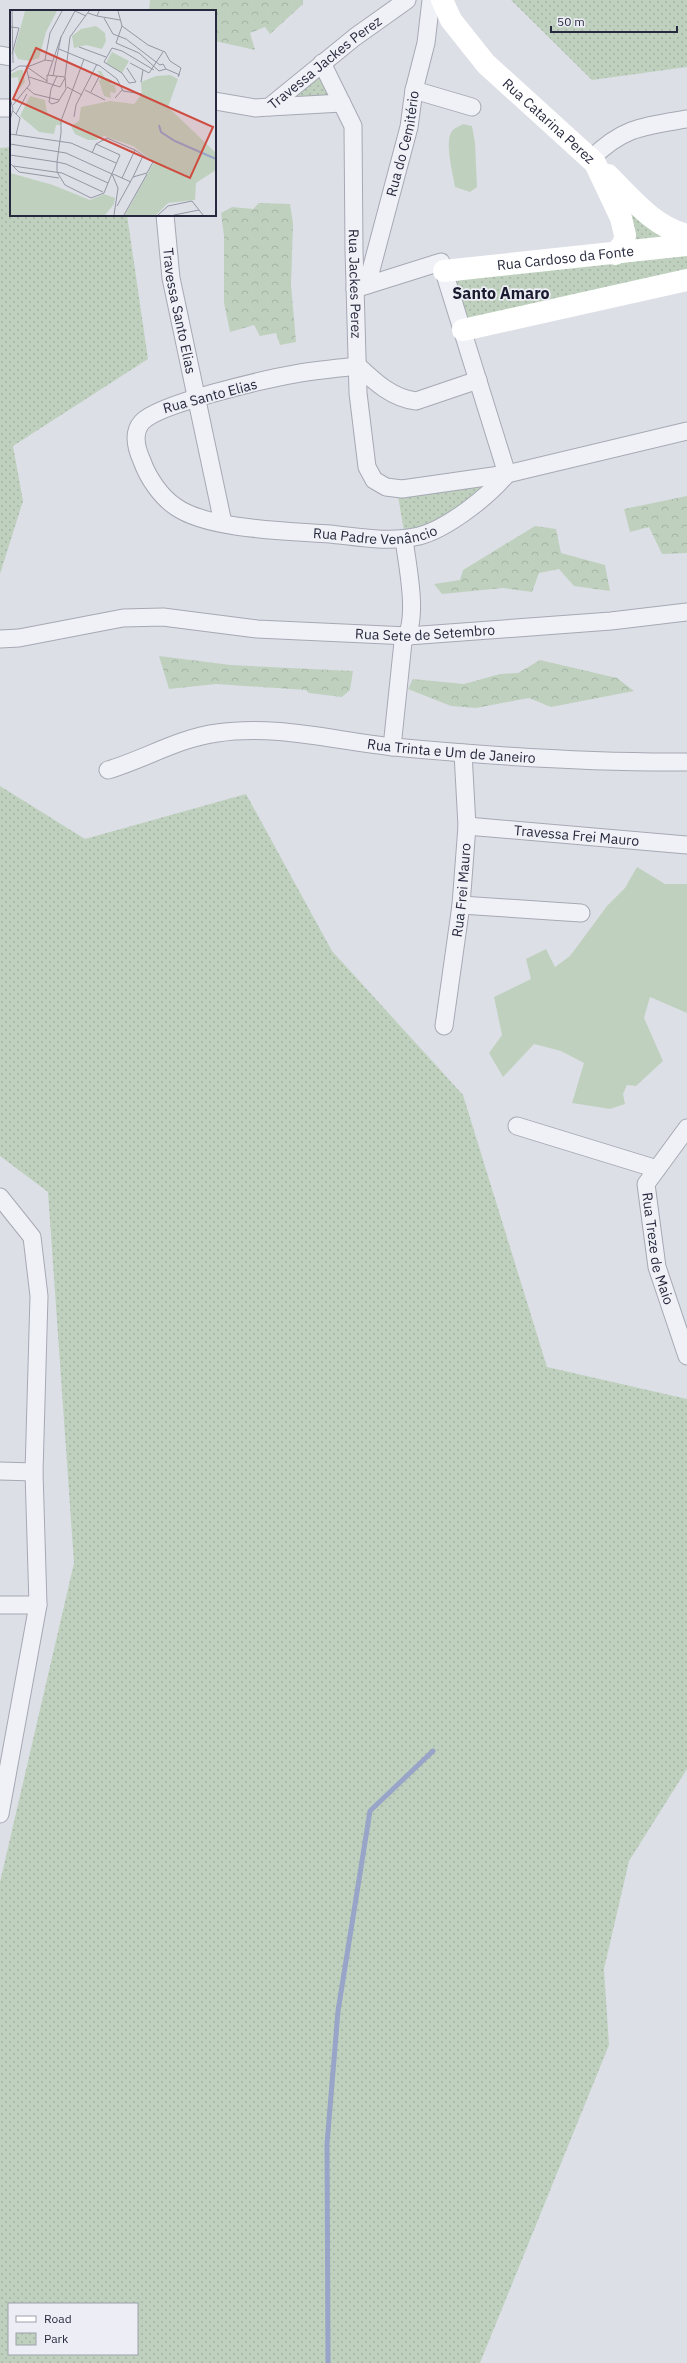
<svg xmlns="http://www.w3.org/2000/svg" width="687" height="2363" font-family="'IBM Plex Sans',sans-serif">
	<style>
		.grass { fill: #bfd1be }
		.forest { fill: url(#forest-crowns) }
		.park { fill: url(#park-dots); fill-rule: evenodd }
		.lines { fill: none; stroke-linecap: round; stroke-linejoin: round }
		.stream { stroke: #98a4c8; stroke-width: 5 }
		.street-casing { stroke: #a6a9b4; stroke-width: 19 }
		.street { stroke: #f0f1f6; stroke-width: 17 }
		.secondary { stroke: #fff; stroke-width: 22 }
		.labels { text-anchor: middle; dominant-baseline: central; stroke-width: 3.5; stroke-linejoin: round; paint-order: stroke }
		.street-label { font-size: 14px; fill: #272a3e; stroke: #edeef5 }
		.quarter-label { font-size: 16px; font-weight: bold; fill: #191b2f; stroke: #edeef5 }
		.inset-river { fill: none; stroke: #98a4c8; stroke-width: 2 }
		.inset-road { fill: none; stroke: #9497a3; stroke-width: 1 }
		.view { fill: #cf4c40; fill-opacity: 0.15; stroke: #cf4c40; stroke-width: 2 }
		.inset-edge { fill: none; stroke: #272a3e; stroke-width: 2 }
	</style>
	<defs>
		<pattern id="forest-crowns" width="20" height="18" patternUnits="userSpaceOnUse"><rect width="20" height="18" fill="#bfd1be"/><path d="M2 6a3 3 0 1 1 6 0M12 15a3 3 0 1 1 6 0" fill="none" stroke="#a4b4a4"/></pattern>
		<pattern id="park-dots" width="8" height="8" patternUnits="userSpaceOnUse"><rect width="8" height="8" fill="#bfd1be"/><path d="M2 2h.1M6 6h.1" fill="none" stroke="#a4b4a4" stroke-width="1.8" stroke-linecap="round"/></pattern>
	</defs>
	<rect width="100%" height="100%" fill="#dddfe7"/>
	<path class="grass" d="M463 124 472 126 475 143 477 187 470 192 455 187C453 173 444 142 452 131 454 128 460 126 463 124Z
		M637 867 665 884H687V1013L650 997 644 1018 663 1061 636 1086 627 1085 623 1094 625 1104 610 1109 572 1103 584 1063 561 1051 534 1044 503 1077 489 1053 502 1035 494 997 531 979 526 959 546 949 555 967 570 956 607 906 625 888Z"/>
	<path class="forest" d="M150 0H303V4L270 34 265 27 250 33 255 50 215 41V11H149Z
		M259 203 290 204 293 223 291 285 296 342 280 345 276 333 260 336 254 325 230 332 224 303V236L221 213 232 207 253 209Z
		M687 496V553L662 554 649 527 630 532 624 509Z
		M535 526 556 529 561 553 605 565 610 591 574 586 559 569 539 573 532 592 503 588 442 594 434 584 460 580 463 570Z
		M159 656 231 665 353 671 350 690 342 697 309 693 306 690 216 684 169 689Z
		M540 660 617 678 634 691 551 707 529 698 476 708 451 706 408 689 413 679 464 684 500 674 518 673Z"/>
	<path class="park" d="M511 0H687V67L592 80Z
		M321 71 335 98H296V94Z
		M11 147V215H127L148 359 13 446 23 501 0 574V148Z
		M621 201 667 238 637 245Z
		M687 251V274L467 318 456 285 459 277Z
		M494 483 432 525 404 531 398 496Z
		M0 786 85 839 246 794 332 951 463 1095 547 1367 687 1399V1769L629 1861 604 1969 609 2045 480 2363H0V1882L74 1563 48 1192 0 1156ZM9 2304H137V2354H9Z"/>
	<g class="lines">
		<path class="stream" d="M328 2363 327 2144 338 2011 370 1811 433 1751"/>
		<g class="street-casing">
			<g id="street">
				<path d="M0 55 11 57"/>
				<path id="s1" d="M322 63 353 126 354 250 358 393 367 467 374 480 386 487 402 489 507 474"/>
				<path d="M414 90 472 107"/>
				<path id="s2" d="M215 101 255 108 269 107 355 37 407 0"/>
				<path d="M270 107 342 103"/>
				<path d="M0 108H11"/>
				<path d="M591 159C623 127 644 126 687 119"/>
				<path id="s3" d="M165 215 171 278 223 523"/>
				<path id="s4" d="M367 285 409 127 414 90 426 43 431 0"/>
				<path d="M355 289 441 262 507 474 687 431"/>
				<path id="s5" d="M478 380 416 401C392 398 375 382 358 366 339 368 319 370 300 373 271 378 159 403 142 422 132 433 137 450 142 461 148 478 161 497 176 507 209 530 290 531 330 534 358 537 390 543 419 536 447 529 489 496 507 474"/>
				<path id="s6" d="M0 639 19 638 123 618 163 617 257 629 408 636 611 621 687 612"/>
				<path d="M392 747 403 642C420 621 407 565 404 539"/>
				<path id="s7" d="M108 770C145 759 179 738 217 733 275 724 336 741 394 747 491 756 589 763 687 762"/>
				<path id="s8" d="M467 826 687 845"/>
				<path d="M461 905 581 913"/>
				<path id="s9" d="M444 1026 461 905 467 826 463 753"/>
				<path d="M517 1126 657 1169"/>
				<path id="s10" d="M687 1128 646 1184 657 1267 687 1356"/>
				<path d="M0 1197 32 1237 39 1296 34 1472 38 1605 0 1814"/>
				<path d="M0 1471 34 1472"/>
				<path d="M0 1605H38"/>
			</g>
		</g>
		<use href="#street" class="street"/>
		<g class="secondary">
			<path id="s11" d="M442 0 451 20 486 64 595 163 621 218 625 235 624 243 615 254"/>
			<path d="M608 175C631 198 654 227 687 235"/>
			<path id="s12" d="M444 271 687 245"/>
			<path d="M463 330 687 280"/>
		</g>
	</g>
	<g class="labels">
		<g class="street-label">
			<text stroke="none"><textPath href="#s2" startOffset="126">Travessa Jackes Perez</textPath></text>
			<text stroke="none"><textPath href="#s11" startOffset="163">Rua Catarina Perez</textPath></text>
			<text stroke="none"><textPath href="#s4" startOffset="146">Rua do Cemitério</textPath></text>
			<text stroke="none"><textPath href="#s12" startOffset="122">Rua Cardoso da Fonte</textPath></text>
			<text stroke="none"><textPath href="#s1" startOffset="228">Rua Jackes Perez</textPath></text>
			<text stroke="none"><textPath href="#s3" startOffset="97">Travessa Santo Elias</textPath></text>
			<text transform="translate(210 396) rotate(-15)">Rua Santo Elias</text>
			<text stroke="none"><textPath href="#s5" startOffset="662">Rua Padre Venâncio</textPath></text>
			<text stroke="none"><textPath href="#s6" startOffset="428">Rua Sete de Setembro</textPath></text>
			<text stroke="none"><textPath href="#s7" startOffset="351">Rua Trinta e Um de Janeiro</textPath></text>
			<text stroke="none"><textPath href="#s8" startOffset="110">Travessa Frei Mauro</textPath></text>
			<text stroke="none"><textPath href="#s9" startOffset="137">Rua Frei Mauro</textPath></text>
			<text stroke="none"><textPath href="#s10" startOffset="135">Rua Treze de Maio</textPath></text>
		</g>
		<g class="quarter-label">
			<text x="501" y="293">Santo Amaro</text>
		</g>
	</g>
	<g transform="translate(10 10)">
		<rect width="206" height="206" fill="#dddfe7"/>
		<path d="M102 42 119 51 112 63 96 53ZM87 61H91L95 68 100 69 102 72 100 74 105 75 106 81 105 83 100 82 101 88 94 86 89 71 92 67ZM0 163 43 175 80 190 94 184 105 188 104 194 95 205H0Z" fill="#bfd1be"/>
		<path d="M9 60H13L15 72 9 79 8 67 2 68 0 64Z" fill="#bfd1be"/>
		<path d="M15 1H47L36 22 29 48 20 51 8 49 4 41ZM86 16 95 23 96 31 92 39 76 35 64 38 62 26 71 19ZM160 65 168 69 158 97 206 143V160L186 173 185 190 158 193 146 205H115L144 152 123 136 94 126 86 130H78L65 124 61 116 69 111 71 97 100 91 124 94 132 84 131 72 146 66ZM20 86 35 90 37 103 52 113 51 115H46L44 124 29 122 10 106Z" fill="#bfd1be"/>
		<path class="inset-river" d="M149 115 151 122 165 131 206 149"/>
		<path class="inset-road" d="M2 1 3 53M65 1 76 6M108 1 112 16 138 35 155 42 160 51 171 58 168 67M78 3 87 6 89 1M87 6 110 10M94 8 103 24 116 29 150 55 153 54 156 59 170 65M112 16 106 33 129 43 149 61 156 59M1 17 9 18 2 44M51 27 65 1M69 37 96 47M102 38 94 52 112 63 119 73 126 72M102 38 112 41 144 60M49 39 90 56 107 69 113 81 132 84M35 50 40 23 52 1M120 53 139 63 153 42M17 57 37 71M117 58 126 72M0 62 9 56H20L35 50 42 51M38 65 51 27 43 66M47 66 41 79 39 92 42 94 48 92 56 79 55 67M19 67 50 77 55 68M37 72V65L55 67 60 27 79 1M131 72 133 60M57 77 72 85M17 78 24 84 49 90M75 80 95 90M81 82 90 65M0 88 3 99 0 110M105 88 113 79M3 95 20 74 16 56M3 101 10 108 6 125M6 104 17 84M64 107 66 95 87 54M0 124 61 133 106 153M0 134 56 143 102 164 108 178 104 205M86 134 110 145 98 173M82 143 86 134 97 128 125 140 143 152 137 163 123 167 107 196M0 145 47 152 56 154 98 173 94 183 81 188 55 175 47 162V152L51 123V111L74 49M0 153 9 162 49 168M3 156 52 163 93 182M103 164 121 172M123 167 133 146M112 168 125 140M114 205 137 164M148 205 158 196 182 191 193 205M164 205 189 200"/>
		<path class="view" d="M26 38 203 117 180 168 3 89Z"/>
		<rect width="206" height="206" class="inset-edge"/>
	</g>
	<rect x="8" y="2303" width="130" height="52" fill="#edeef5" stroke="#9ea0ac"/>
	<rect x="16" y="2316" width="20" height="6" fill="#ffffff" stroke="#9ea0ac"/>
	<text x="44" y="2323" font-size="12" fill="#272a3e">Road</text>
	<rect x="16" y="2333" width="20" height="12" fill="url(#park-dots)" stroke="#9ea0ac"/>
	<text x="44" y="2343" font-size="12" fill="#272a3e">Park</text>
	<path d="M551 26v6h126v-6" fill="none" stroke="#272a3e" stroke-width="2"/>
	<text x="557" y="26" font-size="12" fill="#272a3e" stroke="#edeef5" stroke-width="3" paint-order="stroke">50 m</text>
</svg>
